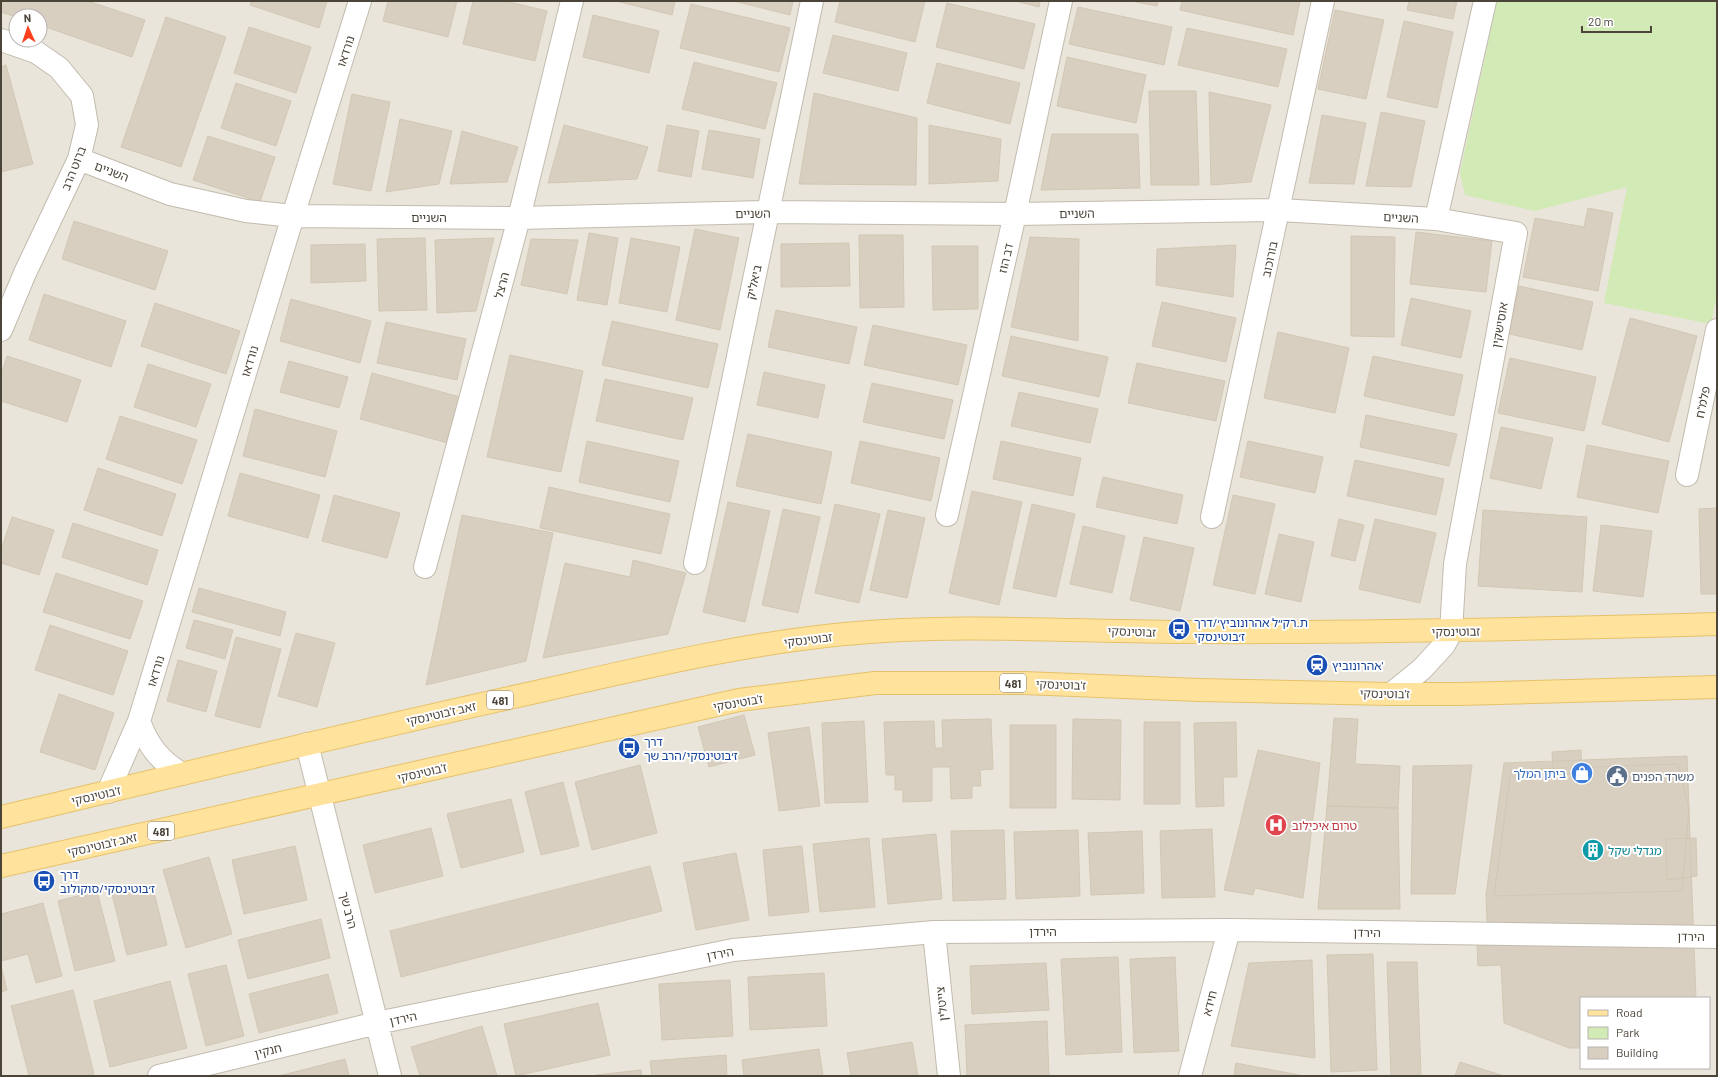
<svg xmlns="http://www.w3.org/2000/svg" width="1718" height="1077" font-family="Barlow,'Noto Sans Hebrew',sans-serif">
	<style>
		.residential { fill: #eae5da; fill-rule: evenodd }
		.green { fill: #d2eab5 }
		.building { fill: #d8cfc1; stroke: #d3c7b4 }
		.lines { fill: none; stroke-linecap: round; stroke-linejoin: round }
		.minor-casing { stroke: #c2bbae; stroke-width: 24 }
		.major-casing { stroke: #e6c16a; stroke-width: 24 }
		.minor { stroke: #fff; stroke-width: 22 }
		.major { stroke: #ffe39c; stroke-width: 22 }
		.labels { text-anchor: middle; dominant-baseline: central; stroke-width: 4; stroke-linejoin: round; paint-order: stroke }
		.shield { fill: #fff; stroke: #817c74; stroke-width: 1 }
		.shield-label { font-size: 11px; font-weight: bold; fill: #4b4439 }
		.street-label { font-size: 12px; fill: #4b4439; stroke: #fff }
		.transit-label { font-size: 12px; fill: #164399; stroke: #fff; text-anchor: start }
		.shop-label { font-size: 12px; fill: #366cbe; stroke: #fff; text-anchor: end }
		.service-label { font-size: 12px; fill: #4e5e75; stroke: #fff; text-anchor: start }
		.health-label { font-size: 12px; fill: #be3a42; stroke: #fff; text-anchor: start }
		.culture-label { font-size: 12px; fill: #0d838f; stroke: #fff; text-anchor: start }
	</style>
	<rect width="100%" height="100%" fill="#f6f3ec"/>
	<path class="residential" d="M1 1H1717V1076H1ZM16 16H40V40H16ZM1581 998H1709V1068H1581Z"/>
	<path class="green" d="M1497 1H1717V294L1711 324 1604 303 1627 187 1535 211 1465 195 1460 173Z"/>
	<path class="building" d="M1 1H88L145 20 132 57 40 25V16L16 17 1 12Z
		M251 1H327L319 28 250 5Z
		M388 1H457L448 37 383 21Z
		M473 1H505L547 11 535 61 463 44Z
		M616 1H675L672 15Z
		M734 1H793L790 15Z
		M840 1H925L915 42 835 22Z
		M1015 1H1040L1039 7Z
		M1131 1H1158L1157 6Z
		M1182 1H1300L1293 35 1180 10Z
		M1409 1H1457L1453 19 1407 10Z
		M947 3 1035 24 1024 69 936 47Z
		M691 4 790 28 779 72 680 48Z
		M1078 7 1172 27 1164 65 1069 44Z
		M1335 10 1384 20 1366 99 1318 89Z
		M593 15 659 31 649 73 583 57Z
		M166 17 226 37 181 167 121 147Z
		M1404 21 1453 32 1437 108 1387 97Z
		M249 27 311 47 296 93 234 73Z
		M1187 28 1287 49 1278 87 1178 65Z
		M833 35 907 53 898 91 823 73Z
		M1067 57 1146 75 1136 123 1057 106Z
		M694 62 777 83 765 129 682 109Z
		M937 63 1020 83 1010 124 927 103Z
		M6 65 33 164 1 172V67Z
		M236 83 291 101 276 146 221 128Z
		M1149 91H1196L1199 185H1151Z
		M1209 92 1271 105 1251 182 1211 185Z
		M814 93 917 118 916 185 799 184Z
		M352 94 390 102 371 191 333 184Z
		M1381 112 1425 121 1411 187 1366 186Z
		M1322 115 1366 123 1354 184 1309 183Z
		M400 119 452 131 439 184 386 192Z
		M564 125 648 147 637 179 548 183Z
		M667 125 699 131 691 177 658 171Z
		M929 125 1001 139 998 181 929 184Z
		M709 130 760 139 753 178 702 169Z
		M462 131 518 147 507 182 450 184Z
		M1052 134H1138L1140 188 1041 190Z
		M208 136 275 157 260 202 193 180Z
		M1588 208 1613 213 1598 291 1523 277 1535 218 1584 227Z
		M74 221 168 251 155 290 62 259Z
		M695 229 739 238 720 330 676 320Z
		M1416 232 1492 241 1486 292 1410 284Z
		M589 233 618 238 607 305 577 300Z
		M859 235H903L904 307 860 308Z
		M1351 236 1395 237 1394 337 1351 336Z
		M1030 237 1079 239 1078 341 1011 327Z
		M425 238 427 310 379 311 377 239Z
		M494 238 476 311 437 313 435 240Z
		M631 238 680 247 667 312 619 303Z
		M531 239 578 240 567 294 521 285Z
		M849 243 850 286 781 287V244Z
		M365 244 366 281 311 283V245Z
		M1236 245 1233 297 1156 285 1157 249Z
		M932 246H978V309L933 310Z
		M1519 286 1593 302 1582 350 1509 334Z
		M44 294 126 321 111 367 29 340Z
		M1411 298 1471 311 1461 358 1401 345Z
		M291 299 371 321 360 363 280 341Z
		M1162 302 1236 318 1226 362 1152 346Z
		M155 303 240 331 226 374 141 346Z
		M776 310 857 327 849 364 768 347Z
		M1630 318 1697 336 1669 442 1602 424Z
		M612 321 718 344 708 388 602 365Z
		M386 322 466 339 457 380 377 363Z
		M873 325 967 345 958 385 864 365Z
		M1278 332 1349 348 1335 413 1264 398Z
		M1011 336 1108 357 1099 397 1002 376Z
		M510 355 583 371 561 472 487 457Z
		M7 356 81 380 67 422 1 401V375Z
		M1373 356 1463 375 1454 416 1364 396Z
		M1510 358 1596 377 1584 431 1498 413Z
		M289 361 348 377 339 408 280 392Z
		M1137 363 1225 381 1216 421 1128 403Z
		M148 364 211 384 196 427 134 407Z
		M764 372 825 385 818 418 757 405Z
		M372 373 460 397 448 443 360 419Z
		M605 379 693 398 683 440 596 421Z
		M872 383 953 400 944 439 863 422Z
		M1019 392 1098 409 1090 443 1011 426Z
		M255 409 337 431 325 477 243 456Z
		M1366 415 1457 434 1449 466 1360 447Z
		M120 416 197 440 182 484 106 459Z
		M1501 427 1553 438 1541 489 1490 478Z
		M748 434 832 452 821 504 736 486Z
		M587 441 679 461 670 502 579 482Z
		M860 441 940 458 931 501 851 483Z
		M1001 441 1081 458 1073 496 993 479Z
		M1248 441 1323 457 1315 493 1240 477Z
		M1587 445 1669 461 1658 513 1577 497Z
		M1355 460 1444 479 1436 515 1347 496Z
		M98 468 176 494 162 536 84 510Z
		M240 473 320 495 308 538 228 516Z
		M1103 477 1183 495 1177 524 1096 507Z
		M549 487 670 514 661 554 540 528Z
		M972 491 1022 502 999 605 949 593Z
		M334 495 400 513 387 558 322 541Z
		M1233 495 1275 504 1255 594 1213 585Z
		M728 502 770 511 745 622 703 612Z
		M835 504 880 514 859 603 815 593Z
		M1032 504 1075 514 1056 597 1013 588Z
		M1717 508V594H1701L1699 509Z
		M783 509 820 517 798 613 762 605Z
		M888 510 925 518 907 598 870 590Z
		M1483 510 1587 517 1582 592 1478 586Z
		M462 515 553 533 526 661 426 685Z
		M12 517 54 530 39 575 1 563V550Z
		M1339 519 1364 525 1355 561 1331 556Z
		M1375 519 1436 533 1420 603 1359 589Z
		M73 523 158 550 147 585 62 557Z
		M1601 525 1652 531 1643 597 1593 591Z
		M1083 526 1125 536 1112 593 1070 584Z
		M1279 534 1314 542 1301 602 1265 594Z
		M1144 537 1194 548 1180 611 1130 600Z
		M633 560 686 573 668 634 543 658 565 563 630 577Z
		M56 573 143 601 130 639 43 612Z
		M199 588 286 612 280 636 192 612Z
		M194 620 233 630 225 659 186 648Z
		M50 625 128 651 113 695 35 670Z
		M296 633 335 643 317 707 278 696Z
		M236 637 281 649 260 728 215 716Z
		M178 660 217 671 206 712 167 701Z
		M59 694 114 713 95 770 40 752Z
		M744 715 755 755 709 767 698 727Z
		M1334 718 1358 719 1355 764 1400 766 1398 808 1327 806Z
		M991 719 993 769 980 770 981 786H972V798L951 799 950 767H932V801L903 802V790H895V775H886L884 722 934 721 935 748H943L942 720Z
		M1073 719 1121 720 1120 800 1072 799Z
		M864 721 868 802 825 803 822 723Z
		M1144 722H1180V804H1144Z
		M1236 722 1237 777H1223L1224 806 1196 807 1194 723Z
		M1010 725H1056V808H1010Z
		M809 727 820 806 779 811 768 733Z
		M1258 750 1320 763 1303 898 1255 888 1253 895 1224 890Z
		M1581 750 1582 773 1553 775 1552 752Z
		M1687 756 1696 998H1581V1048H1569L1504 1023 1501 965 1478 966 1477 945H1488L1486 895 1504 763Z
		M1678 764 1689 809 1682 891 1494 896 1511 770Z
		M640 765 657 833 592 850 575 782Z
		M1472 765 1455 894H1411L1413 766Z
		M563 782 579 846 541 855 525 792Z
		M511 799 524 852 461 868 447 814Z
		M1327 806 1398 808 1400 909H1318Z
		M431 828 443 876 375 893 363 845Z
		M1212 829 1215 897 1162 898 1160 831Z
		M1004 830 1006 899 953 901 951 831Z
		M1078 830 1080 896 1016 899 1014 832Z
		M1142 831 1144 893 1091 895 1088 833Z
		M936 834 942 899 888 904 882 839Z
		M869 838 875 907 820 912 813 844Z
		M1696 838 1697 876 1667 880 1666 839Z
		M295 846 307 900 244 914 232 860Z
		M802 846 809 912 769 916 763 850Z
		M736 853 749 920 696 930 683 863Z
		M209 857 232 934 186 948 163 870Z
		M650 866 662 911 401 977 390 931Z
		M152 884 167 945 127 955 112 894Z
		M97 891 115 961 75 971 58 901Z
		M43 903 62 976 36 983 28 954 1 961V914Z
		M321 919 330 958 248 979 238 940Z
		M1373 954 1377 1070 1331 1072 1327 955Z
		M1118 957 1122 1052 1066 1055 1061 959Z
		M1175 957 1179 1051 1134 1053 1130 959Z
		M1312 960 1315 1058 1231 1046 1249 963Z
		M1387 962H1417L1421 1076H1391Z
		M1046 963 1049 1010 972 1014 970 966Z
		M226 965 244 1036 206 1046 188 974Z
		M1 966 7 990 1 992Z
		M824 973 827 1026 750 1030 748 977Z
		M328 974 338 1013 259 1033 249 994Z
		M730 980 733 1036 662 1040 659 984Z
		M170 981 187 1048 110 1067 94 1001Z
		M73 990 94 1074 87 1076H29L11 1006Z
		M598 1003 610 1055 516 1076 504 1024Z
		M1047 1021 1049 1076H967L965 1025Z
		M482 1026 497 1076H420L411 1047Z
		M912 1042 918 1076H851L847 1053Z
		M819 1049 823 1076H744L742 1060Z
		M726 1055 727 1076H652L650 1061Z
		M345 1059 349 1076H279Z
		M1460 1062 1504 1076H1455Z
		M1236 1063 1304 1076H1234Z
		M641 1070 642 1076H596V1075Z"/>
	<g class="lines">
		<g class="minor-casing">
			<path id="minor" d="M1 40 36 52 59 68 82 96 87 125 79 159 25 273 1 330
				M79 159 170 194 246 211 293 216 519 218 768 212 1015 214 1279 210 1436 219
				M1687 475 1717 330
				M947 515 1015 214 1061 1
				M1212 517 1323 1
				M695 563 812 1
				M425 567 519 218 572 1
				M1391 694 1422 669 1444 645 1451 632 1455 564 1516 233 1436 219 1485 1
				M139 721C148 746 160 761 182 774
				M307 744 390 1076
				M108 792 139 721 293 216 360 1
				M934 932 949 1076
				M159 1076 377 1023 733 950 934 932 1229 930 1717 937
				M1190 1076 1229 930"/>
		</g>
		<g class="major-casing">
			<path id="major" d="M1 817C179 775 357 731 536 692 638 669 740 644 845 634 961 623 1077 632 1194 632 1368 633 1542 629 1717 624
				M1 866 739 700 875 683H1024L1199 690 1391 694H1458L1717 687"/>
		</g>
		<use href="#minor" class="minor"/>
		<use href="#major" class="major"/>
	</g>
	<defs>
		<g id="bus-disc" transform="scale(1.15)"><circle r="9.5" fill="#1a4fb4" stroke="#fff"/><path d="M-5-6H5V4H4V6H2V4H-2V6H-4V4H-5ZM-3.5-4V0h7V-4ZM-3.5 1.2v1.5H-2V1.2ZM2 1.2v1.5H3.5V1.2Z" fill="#fff"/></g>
		<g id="station-disc" transform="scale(1.15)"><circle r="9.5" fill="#1a4fb4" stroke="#fff"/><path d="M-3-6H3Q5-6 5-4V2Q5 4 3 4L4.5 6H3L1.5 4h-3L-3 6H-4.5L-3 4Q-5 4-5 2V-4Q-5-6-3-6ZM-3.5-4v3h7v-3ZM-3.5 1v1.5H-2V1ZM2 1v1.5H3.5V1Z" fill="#fff"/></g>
		<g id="shop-disc" transform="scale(1.15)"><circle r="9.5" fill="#3f7fe0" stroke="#fff"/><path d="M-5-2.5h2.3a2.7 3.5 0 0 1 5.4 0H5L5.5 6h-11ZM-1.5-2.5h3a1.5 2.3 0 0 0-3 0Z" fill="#fff"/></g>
		<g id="civic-disc" transform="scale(1.15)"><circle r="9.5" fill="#5c6f8a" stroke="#fff"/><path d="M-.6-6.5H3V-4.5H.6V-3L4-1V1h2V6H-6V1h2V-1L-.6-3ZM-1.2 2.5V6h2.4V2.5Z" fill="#fff"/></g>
		<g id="hospital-disc" transform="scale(1.15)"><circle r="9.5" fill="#e0444e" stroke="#fff"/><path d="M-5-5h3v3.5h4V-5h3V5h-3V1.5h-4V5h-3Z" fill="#fff"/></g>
		<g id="building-disc" transform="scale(1.15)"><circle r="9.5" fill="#0f9aa8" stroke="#fff"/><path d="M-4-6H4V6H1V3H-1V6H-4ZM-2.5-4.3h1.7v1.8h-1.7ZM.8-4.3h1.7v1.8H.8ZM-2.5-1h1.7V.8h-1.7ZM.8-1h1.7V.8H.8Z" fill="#fff"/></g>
	</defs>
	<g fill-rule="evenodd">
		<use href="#bus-disc" x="1179" y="629"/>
		<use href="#station-disc" x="1317" y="665"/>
		<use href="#bus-disc" x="629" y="748"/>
		<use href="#shop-disc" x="1582" y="773"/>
		<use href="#civic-disc" x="1617" y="776"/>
		<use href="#hospital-disc" x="1276" y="825"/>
		<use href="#building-disc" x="1593" y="850"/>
		<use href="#bus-disc" x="44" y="881"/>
	</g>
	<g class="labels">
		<g class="shield">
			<rect x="1000" y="674" width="26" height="18" rx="3"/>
			<rect x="487" y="691" width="26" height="18" rx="3"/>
			<rect x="148" y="822" width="26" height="18" rx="3"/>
		</g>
		<g class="shield-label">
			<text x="1013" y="683">481</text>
			<text x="500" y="700">481</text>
			<text x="161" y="831">481</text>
		</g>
		<g class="street-label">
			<text transform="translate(345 51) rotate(-72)">נורדאו</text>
			<text transform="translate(73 168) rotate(-68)">ברוט הרב</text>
			<text transform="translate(112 171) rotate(21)">השניים</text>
			<text transform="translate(753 213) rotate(-1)">השניים</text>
			<text transform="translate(1077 213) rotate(-1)">השניים</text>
			<text x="429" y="217">השניים</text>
			<text transform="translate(1401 217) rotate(3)">השניים</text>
			<text transform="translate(1005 258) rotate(-77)">דב הוז</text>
			<text transform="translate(1269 259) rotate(-78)">בורוכוב</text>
			<text transform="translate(753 282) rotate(-78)">ביאליק</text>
			<text transform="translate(501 285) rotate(-75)">הרצל</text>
			<text transform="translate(1499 325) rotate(-80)">אוסישקין</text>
			<text transform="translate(249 361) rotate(-73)">נורדאו</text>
			<text transform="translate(1702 402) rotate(-78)">פלמ"ח</text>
			<text transform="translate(1132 631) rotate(2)">זבוטינסקי</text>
			<text transform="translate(1456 631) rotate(-1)">זבוטינסקי</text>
			<text transform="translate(808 639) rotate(-7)">זבוטינסקי</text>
			<text transform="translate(155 671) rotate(-73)">נורדאו</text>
			<text transform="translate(1061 684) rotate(2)">ז'בוטינסקי</text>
			<text transform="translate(1385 693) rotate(1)">ז'בוטינסקי</text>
			<text transform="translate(738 702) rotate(-10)">ז'בוטינסקי</text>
			<text transform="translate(441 713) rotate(-13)">זאב ז'בוטינסקי</text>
			<text transform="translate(422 772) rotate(-13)">ז'בוטינסקי</text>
			<text transform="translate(96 795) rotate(-13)">ז'בוטינסקי</text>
			<text transform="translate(102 844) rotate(-13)">זאב ז'בוטינסקי</text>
			<text transform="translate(349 910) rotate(76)">הרב שך</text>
			<text x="1043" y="931">הירדן</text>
			<text transform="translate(1367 932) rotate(1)">הירדן</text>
			<text transform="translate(1691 936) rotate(1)">הירדן</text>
			<text transform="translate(720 953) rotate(-11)">הירדן</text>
			<text transform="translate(1209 1003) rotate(-75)">חידא</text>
			<text transform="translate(941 1004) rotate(-96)">צייטלין</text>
			<text transform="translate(403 1018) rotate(-12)">הירדן</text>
			<text transform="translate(268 1050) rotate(-14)">חנקין</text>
		</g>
		<g class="transit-label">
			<text x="1194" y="622">ת.רק״ל אהרונוביץ׳/דרך<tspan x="1194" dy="14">ז׳בוטינסקי</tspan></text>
			<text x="1332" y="665">אהרונוביץ'</text>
			<text x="644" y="741">דרך<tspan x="644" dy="14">ז׳בוטינסקי/הרב שך</tspan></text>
			<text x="60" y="874">דרך<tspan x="60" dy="14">ז׳בוטינסקי/סוקולוב</tspan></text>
		</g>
		<g class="shop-label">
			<text x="1566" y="773">ביתן המלך</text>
		</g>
		<g class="service-label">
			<text x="1632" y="776">משרד הפנים</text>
		</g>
		<g class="health-label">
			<text x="1292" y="825">טרום איכילוב</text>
		</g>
		<g class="culture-label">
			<text x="1608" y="850">מגדלי שקל</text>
		</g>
	</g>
	<rect width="1718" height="1077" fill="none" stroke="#4b4439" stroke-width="4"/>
	<rect x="1580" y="997" width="130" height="72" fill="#ffffff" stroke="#b7b4b0"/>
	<rect x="1588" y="1010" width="20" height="6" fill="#ffe39c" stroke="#b7b4b0"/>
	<text x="1616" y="1017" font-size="12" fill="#4b4439">Road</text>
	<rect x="1588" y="1027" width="20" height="12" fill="#d2eab5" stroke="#b7b4b0"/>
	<text x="1616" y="1037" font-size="12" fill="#4b4439">Park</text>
	<rect x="1588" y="1047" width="20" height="12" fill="#d8cfc1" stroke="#b7b4b0"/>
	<text x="1616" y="1057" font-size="12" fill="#4b4439">Building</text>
	<g transform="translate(28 28) rotate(357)"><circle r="19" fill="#ffffff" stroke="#b7b4b0"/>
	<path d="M0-3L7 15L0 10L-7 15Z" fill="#fc3f1d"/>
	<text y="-6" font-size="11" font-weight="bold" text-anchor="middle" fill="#4b4439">N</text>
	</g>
	<path d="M1582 26v6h69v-6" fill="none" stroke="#4b4439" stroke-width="2"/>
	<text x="1588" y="26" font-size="12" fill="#4b4439" stroke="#ffffff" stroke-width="3" paint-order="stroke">20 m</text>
</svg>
